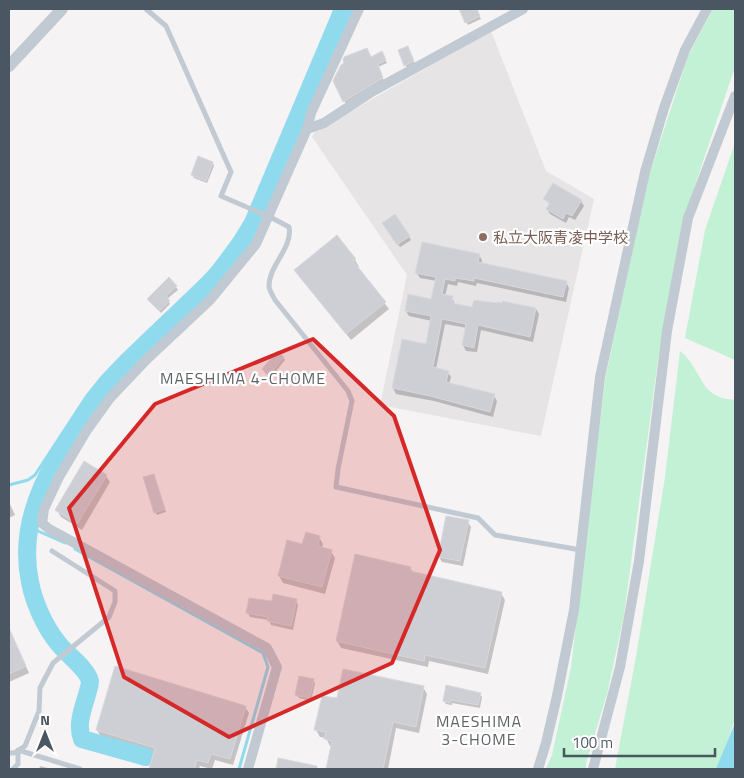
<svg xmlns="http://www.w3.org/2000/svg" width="744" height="778" font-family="'Titillium Web','Noto Sans JP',sans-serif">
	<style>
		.education { fill: #e6e4e5 }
		.green { fill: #c3f1d5 }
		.water { fill: #90daee }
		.shadow { fill: #0003 }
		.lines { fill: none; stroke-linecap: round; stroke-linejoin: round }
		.stream { stroke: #90daee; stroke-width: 3 }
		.river { stroke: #90daee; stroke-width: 18 }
		.building { fill: #cdcfd5; stroke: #d7d9de }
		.service { stroke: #c1cad2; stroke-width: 5 }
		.minor { stroke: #c1cad2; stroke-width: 10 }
		.tertiary { stroke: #c1cad2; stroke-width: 12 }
		.marked { fill: #d62828; fill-opacity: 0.2; stroke: #d62828; stroke-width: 4; stroke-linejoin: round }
		.education-dot { fill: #8d6e63; stroke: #fff; stroke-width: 2 }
		.labels { text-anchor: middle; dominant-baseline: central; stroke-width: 4.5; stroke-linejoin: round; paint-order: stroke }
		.education-label { font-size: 15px; fill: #785e54; stroke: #fff; text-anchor: start }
		.neighbourhood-label { font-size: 16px; letter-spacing: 1px; fill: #5f6368; stroke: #fff }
	</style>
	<rect width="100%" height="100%" fill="#f5f3f3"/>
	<path class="education" d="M491 31 546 171 594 199 541 436 380 405 407 275 312 137 315 132Z"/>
	<path class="green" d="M713 9H735V67L693 191 675 266 658 360 624 615 607 694 586 763V769H546L552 755 571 667 605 380 648 179 688 56Z
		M735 143V366V360L685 338 705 230Z
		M680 351C704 371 698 398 735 400V719L718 769H615L637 651 665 477Z"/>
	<path class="water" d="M735 723V769H716Z"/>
	<path class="shadow" d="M460 9H476L481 19 468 25Z
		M400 51H409L415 64 407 68Z
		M382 53 387 63 378 67 384 81 346 104 335 81Z
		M199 158 213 163 214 166 207 183 194 178 192 175Z
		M545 199 581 201 584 206 575 220 569 217 566 223 550 214 547 209 550 205Z
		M395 216 411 240 400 247 384 224Z
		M336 237 355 260 359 267 357 268 389 309 351 340 295 270Z
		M479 255 482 260V264L566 282 569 288 566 302 477 283 476 286 458 282 457 286 448 284 445 296 452 297 455 305 473 309H536L539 314 533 342 481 330 477 352 466 351 463 345 467 328 445 324 436 369 448 372 451 377 449 384 494 396 497 401 493 417 434 401 396 394 393 388 427 345 432 321 409 316 406 311 432 300 437 281 420 278 416 272Z
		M176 287 178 290 167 299 170 304 161 313 149 299Z
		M283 357 285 360 271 377 265 373 263 370Z
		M106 476 110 482 82 530 61 517 57 510Z
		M155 478 166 512 157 515 155 512Z
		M9 502 15 515 9 518Z
		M468 522 471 527 463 566 442 562 439 557Z
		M319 537 323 544 322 548 331 551 335 558 325 594 283 583 279 576 303 546Z
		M410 568 414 573 501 593 505 600 488 674 429 661 428 667 341 648 337 641Z
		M296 600 298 605 293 630 271 625 269 620 250 617 248 613 273 602Z
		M9 629 29 673 9 682Z
		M313 680 315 683 311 701 299 698 297 695Z
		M423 687 427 694 419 733 396 728 388 769H327L332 747 330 746 326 738 320 737 316 730 337 700Z
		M480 694 482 697 480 708 452 703V705L446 704 444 701Z
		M245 707 249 713 233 765 215 760 212 769 200 766 199 769H150L155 753 101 737 97 730Z
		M40 766 52 769H39Z"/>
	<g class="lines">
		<path class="stream" d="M9 485 28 480 35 475 86 397 102 377 122 356 210 272 235 238 246 220 335 9
			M29 527 65 543
			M75 549 263 653 268 667 239 769"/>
		<path class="river" d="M146 757 82 739C76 723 84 707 88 691 89 688 90 684 90 681 87 668 66 654 58 643 45 627 34 603 30 582 21 539 34 497 56 460 77 423 100 391 130 360 171 316 221 281 252 228L346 9"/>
	</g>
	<path class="building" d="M459 9H477L480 16 465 23Z
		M408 46 414 61 404 66 398 50Z
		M367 48 371 57 382 51 386 60 378 64 383 78 343 102 333 81 341 65 344 63 343 60 344 57Z
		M198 156 213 162 206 181 191 175Z
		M553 183 582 200 572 216 566 213 563 219 546 209 550 203 543 199Z
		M395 214 410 236 397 245 382 223Z
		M337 235 356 259 353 261 386 302 346 334 294 270Z
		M422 242 480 254 478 262 567 281 563 297 474 278V281L455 278V281L445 279 442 294 453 296 452 303 472 307 474 300 497 303V302L502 303V301L536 308 530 337 478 325 474 348 462 345 466 324 442 319 433 367 449 371 446 382 495 394 490 412 430 396 392 388 402 339 426 344 431 316 405 311 408 294 431 299 436 277 415 273Z
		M169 277 177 286 166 296 170 301 159 311 147 299Z
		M277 351 284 357 269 375 262 369Z
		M84 461 107 475 77 524 55 510Z
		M154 474 165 509 154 513 143 477Z
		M446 516 469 520 460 561 438 557Z
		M306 532 320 536 318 546 332 550 322 587 278 576 287 540 302 544Z
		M355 554 411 567 410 571 502 592 485 668 425 655 424 661 336 641Z
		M273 594 297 599 291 626 267 621 268 617 246 613 249 598 272 601Z
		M9 628 26 666 9 674Z
		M115 666 246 706 230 759 211 754 208 763 197 760 194 769H149L155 748 96 730Z
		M343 669 424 686 416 727 393 722 383 769H326L332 741 324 739 326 732 314 730 322 696 337 698Z
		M299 676 314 679 310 698 295 695Z
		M446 685 481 693 478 705 451 700 450 703 443 701Z
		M278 758 317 766V769H276Z"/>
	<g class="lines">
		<path class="service" d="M146 9 166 26 231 172 221 196 272 218 289 227C293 248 269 265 269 286 269 290 273 296 275 300L348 391 352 401 338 469 336 487 478 518 495 535 581 550
			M9 753H14L25 746 39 711 40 688 53 663 109 617 115 602V591L52 551
			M13 769 18 764V750L80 769"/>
		<path class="minor" d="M307 129 324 123 373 91 523 9
			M248 769 277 667 267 648 49 529 42 523 44 509 59 477 87 430 110 398 147 359 210 300 256 244 307 129 311 113 359 9
			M538 769 546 743 557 696 574 610 600 377 645 172 664 108 685 50 707 9
			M593 769 620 667 639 561 667 331 688 218 735 96"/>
		<path class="tertiary" d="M9 66 62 9"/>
	</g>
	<path class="marked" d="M313 339 394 416 440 550 392 663 229 737 124 677 69 508 155 404Z"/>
	<circle class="education-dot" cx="483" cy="237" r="5"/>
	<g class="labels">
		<g class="education-label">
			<text x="493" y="237">私立大阪青凌中学校</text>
		</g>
		<g class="neighbourhood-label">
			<text x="243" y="378">MAESHIMA 4-CHOME</text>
			<text x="479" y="721">MAESHIMA<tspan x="479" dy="18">3-CHOME</tspan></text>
		</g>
	</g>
	<rect width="744" height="778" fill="none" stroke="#4a5661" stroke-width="20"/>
	<g transform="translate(45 733)" stroke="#ffffff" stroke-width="4" paint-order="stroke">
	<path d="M0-4L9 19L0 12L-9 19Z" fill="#4a5661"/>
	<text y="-8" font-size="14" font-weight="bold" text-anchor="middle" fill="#4a5661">N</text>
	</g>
	<path d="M564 748v8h151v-8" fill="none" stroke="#4a5661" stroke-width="2.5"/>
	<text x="572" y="748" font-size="15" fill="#4a5661" stroke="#ffffff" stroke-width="4" paint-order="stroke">100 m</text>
</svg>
